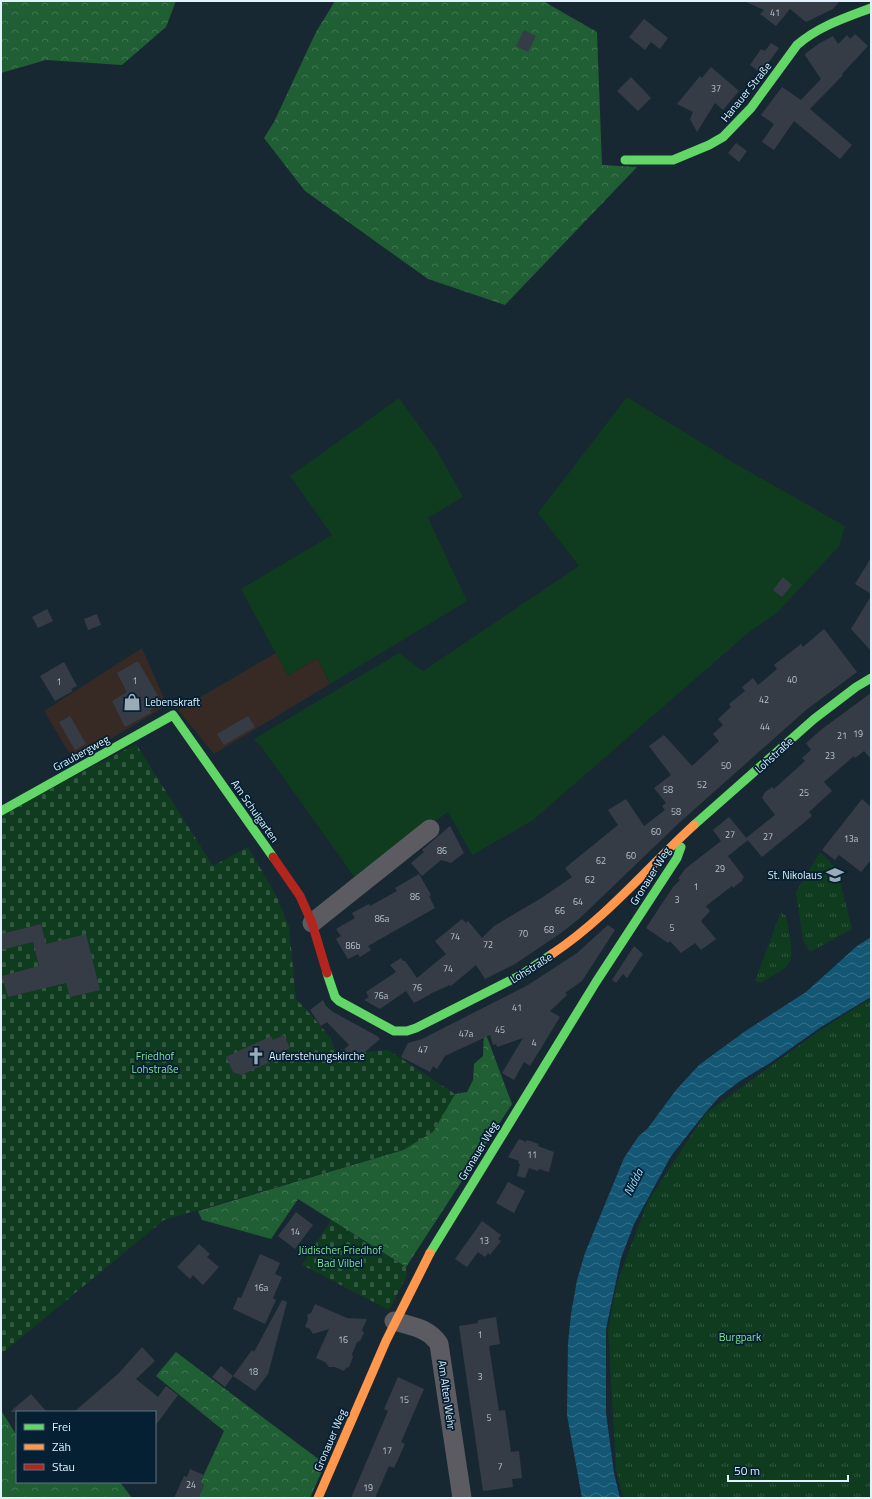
<svg xmlns="http://www.w3.org/2000/svg" width="872" height="1499" font-family="'Titillium Web',sans-serif">
	<style>
		.commercial { fill: #372a25 }
		.green { fill: #0f3b1f }
		.forest { fill: url(#forest-crowns) }
		.cemetery { fill: url(#cemetery-stones) }
		.park { fill: url(#park-tufts) }
		.water { fill: url(#water-waves) }
		.building { fill: #363c46 }
		.lines { fill: none; stroke-linecap: round; stroke-linejoin: round }
		.street { stroke: #5b5b61; stroke-width: 19 }
		.fast { stroke: #63d668; stroke-width: 9 }
		.slow { stroke: #ff974d; stroke-width: 9 }
		.jam { stroke: #b3261e; stroke-width: 9 }
		.labels { text-anchor: middle; dominant-baseline: central; stroke-width: 3.5; stroke-linejoin: round; paint-order: stroke }
		.number-label { font-size: 9px; fill: #b6c4d0 }
		.street-label { font-size: 11px; fill: #e1f1fe; stroke: #042032 }
		.poi-label { font-size: 11px; fill: #e1f1fe; stroke: #042032; text-anchor: start }
		.park-label { font-size: 11px; fill: #82df95; stroke: #042032 }
		.water-label { font-size: 12px; font-style: italic; fill: #9adafe; stroke: #042032 }
	</style>
	<defs>
		<pattern id="forest-crowns" width="20" height="18" patternUnits="userSpaceOnUse"><rect width="20" height="18" fill="#205e34"/><path d="M2 6a3 3 0 1 1 6 0M12 15a3 3 0 1 1 6 0" fill="none" stroke="#407652"/></pattern>
		<pattern id="cemetery-stones" width="16" height="16" patternUnits="userSpaceOnUse"><rect width="16" height="16" fill="#0f3b1f"/><path d="M2 7V4a2 2 0 0 1 4 0v3zM10 15v-3a2 2 0 0 1 4 0v3z" fill="#325841"/></pattern>
		<pattern id="park-tufts" width="24" height="20" patternUnits="userSpaceOnUse"><rect width="24" height="20" fill="#0f3b1f"/><path d="M3 7l-1-3M5 7V3M7 7l1-3M15 17l-1-3M17 17v-4M19 17l1-3" fill="none" stroke="#325841"/></pattern>
		<pattern id="water-waves" width="16" height="10" patternUnits="userSpaceOnUse"><rect width="16" height="10" fill="#135775"/><path d="M0 5q4-4 8 0t8 0" fill="none" stroke="#35708a"/></pattern>
	</defs>
	<rect width="100%" height="100%" fill="#182832"/>
	<path class="commercial" d="M142 648 167 705 74 761 44 711Z
		M276 653 288 676 317 658 330 684 214 754 178 710Z"/>
	<path class="green" d="M627 397 736 464 845 526 839 546 778 612 748 633 532 821 472 855 448 812 355 878 263 749 254 739 399 653 423 671 579 566 538 513Z
		M399 398 436 449 463 497 428 518 467 601 330 684 317 658 288 676 241 589 332 535 290 476Z"/>
	<path class="forest" d="M1 1H176L166 27 122 65 46 60 1 73Z
		M335 1H543L597 32 602 165 637 167 505 305 428 279 305 191 264 138 274 122 316 32Z
		M484 1029 512 1104 406 1267 298 1199 271 1239 202 1220 198 1211 403 1150 432 1132 455 1094 467 1092 473 1080 474 1064 483 1056Z
		M176 1352 325 1464 310 1498H198L204 1485 200 1483 224 1431 156 1376Z
		M1 1410 17 1436V1482H120L132 1498H1Z"/>
	<path class="cemetery" d="M136 744 213 866 248 847 277 897 289 927 296 999 312 1016 330 1037 337 1055 388 1050 455 1094 433 1132 403 1150 164 1220 1 1354V815Z
		M331 1220 406 1267 407 1275 389 1310 302 1265Z"/>
	<path class="park" d="M820 852 837 869 852 929 810 952 803 940 796 892Z
		M781 912 786 916C788 928 795 953 789 963 783 972 769 977 760 983L755 981Z
		M871 998V1498H623L616 1469 608 1329 617 1283 648 1201 706 1113 822 1029Z"/>
	<path class="water" d="M871 937V997L821 1027 770 1063 740 1081 720 1096 705 1113 671 1156 634 1224 621 1258 606 1329V1413L614 1473 620 1498H582L567 1415 568 1343 571 1314 577 1280 585 1253 624 1158 638 1137 648 1128 676 1090 699 1065 744 1032 806 992 857 946Z"/>
	<path class="building" d="M744 1H840L833 9 806 22 790 9 776 26 760 14 764 10Z
		M644 19 668 38 660 49 651 42 645 50 629 37Z
		M524 30 536 36 528 52 516 46Z
		M855 34 868 46 842 74 843 75 810 109 852 145 840 159 794 121 774 150 762 142 774 124 761 115 782 87 801 100 821 79 805 55 806 53 820 43 833 36 838 44 847 35 850 39Z
		M771 43 779 48 761 73 750 65 761 49 765 51Z
		M711 67 739 91 723 110 715 103 697 132 690 119 693 112 677 104 700 76 702 78Z
		M631 77 651 98 638 111 617 91Z
		M736 143 747 151 739 162 728 153Z
		M871 558V594L855 584Z
		M783 577 792 585 782 597 773 590Z
		M871 596V651L851 629Z
		M47 609 53 621 38 628 32 617Z
		M97 614 101 625 88 630 84 619Z
		M824 629 857 672 806 710 679 823 580 918 561 933 515 964 485 979 476 965 451 986 450 985 432 993 434 991 429 995 414 1003 406 991 380 1009 364 1000 369 997 366 992 396 972 390 965 401 958 403 961H405L417 978 446 954 435 941 462 919 466 923 468 921 482 938 494 926 543 897 572 877 565 868 618 825 608 810 621 802 626 799 644 826 665 810 662 806 666 803 654 788 671 775 649 746 664 735 692 766 719 741 713 734 723 725 718 719 731 707 729 704 745 691 742 687 753 678 758 685 777 669 774 665 801 644 803 647Z
		M138 661 162 703 150 710 151 713 125 727 112 701 127 692 117 673Z
		M64 662 77 686 71 689 73 691 55 701 40 676Z
		M871 693V759L864 751 855 758 854 756 824 782 832 791 809 812 812 816 762 857 746 838 775 815 762 798 765 792 772 787 774 789 805 761 802 758 811 750 806 743 822 729Z
		M70 716 86 744 75 750 59 722Z
		M248 716 255 727 224 745 217 734Z
		M862 799 871 807V860L861 872 839 855 835 860 822 850Z
		M729 817 748 840 728 856 744 877 742 879 743 880 733 888 732 886 706 906 710 911 701 921 716 939 701 950 695 943 681 953 670 941 668 943 646 928 673 887 680 880 678 879 685 869 721 841 713 830Z
		M450 826 464 853 451 863 441 860 422 876 411 863 424 852 422 850Z
		M419 874 431 895 429 896 435 908 368 946 371 950 360 957 358 954 348 959 336 939 341 936 336 929 355 918 352 913 369 904 370 906 397 891 395 888Z
		M41 924 46 944 86 934 100 990 70 997 66 983 8 997 2 976 39 966 33 942 1 950V934Z
		M608 925 615 930 582 981 565 993 567 995 550 1011 560 1017 530 1066 524 1062 514 1080 502 1073 523 1038 497 1047 496 1044 493 1045 490 1035 445 1056 437 1069 433 1066 430 1072 401 1057 408 1043 422 1039 528 985 577 953Z
		M634 946 643 954 627 978 623 974 616 983 612 980Z
		M323 1000 326 1006 333 1012 377 1036 380 1039 365 1052 338 1055 349 1045 327 1022 321 1026 310 1010Z
		M284 1035 290 1048 280 1053 282 1057 241 1075 233 1072 226 1057 271 1036 273 1040Z
		M519 1139 526 1142 527 1140 539 1144 538 1146 554 1152 549 1172 539 1169 538 1171 529 1168 525 1178 517 1176 520 1164 518 1163 519 1161 508 1157Z
		M508 1182 525 1191 514 1213 496 1203Z
		M296 1212 313 1225 295 1249 278 1236Z
		M482 1221 501 1235 498 1239 501 1241 490 1255 488 1253 485 1257 478 1252 467 1267 455 1259Z
		M199 1244 210 1254 207 1257 219 1267 203 1285 193 1275 190 1279 177 1267Z
		M260 1254 280 1263 275 1274 282 1277 273 1298 276 1300 265 1324 233 1309 238 1297 241 1298Z
		M282 1300 287 1302 268 1374 255 1391 233 1376 252 1350 254 1352Z
		M315 1304 347 1318 367 1319 362 1330 364 1333 360 1341 357 1342 352 1354 353 1357 349 1367 346 1368 344 1371 335 1367H329L325 1362 316 1358 329 1329 313 1334 310 1329 305 1327 308 1319 307 1315 311 1313Z
		M496 1317 500 1344 489 1346 499 1411 505 1410 511 1452 519 1451 522 1478 512 1479 513 1487 483 1491 459 1326 478 1323V1320Z
		M142 1347 155 1361 136 1379 158 1397 166 1386 178 1395 155 1426V1412H74L119 1373Z
		M221 1366 233 1376 225 1387 212 1377Z
		M398 1377 424 1389 401 1442 405 1444 394 1468 389 1466 375 1498H351L388 1411 384 1409Z
		M31 1394 47 1412H10Z
		M190 1469 204 1475 200 1483 204 1485 198 1498H174L184 1476 187 1477Z"/>
	<g class="lines">
		<path class="street" d="M312 923 430 829
			M394 1321C411 1326 429 1328 439 1344L462 1498"/>
		<path class="fast" d="M625 160H673L709 145 723 137 751 108 797 45C819 26 845 18 871 8
			M1 811 173 715 273 857
			M694 825 814 719 856 687 871 678
			M327 973 335 997 339 1001 394 1031H407L416 1028 521 975 552 954
			M430 1253 596 982 677 858 681 847"/>
		<path class="slow" d="M552 954C605 919 647 868 694 825
			M318 1498 386 1341 430 1253"/>
		<path class="jam" d="M273 857 300 896 312 923 327 973"/>
	</g>
	<defs>
		<g id="shop-bare" transform="scale(1.38)"><path d="M-5-2.5h2.3a2.7 3.5 0 0 1 5.4 0H5L5.5 6h-11ZM-1.5-2.5h3a1.5 2.3 0 0 0-3 0Z" fill="#9babb7" stroke="#042032" stroke-width="2.5" paint-order="stroke"/></g>
		<g id="school-bare" transform="scale(1.38)"><path d="M0-5L7-2L0 1L-7-2ZM-4 1L0 2.5L4 1V4Q0 6-4 4Z" fill="#9babb7" stroke="#042032" stroke-width="2.5" paint-order="stroke"/></g>
		<g id="church-bare" transform="scale(1.38)"><path d="M-1.2-6h2.4v3.5h3.3v2.4h-3.3V6h-2.4V-.1h-3.3v-2.4h3.3Z" fill="#9babb7" stroke="#042032" stroke-width="2.5" paint-order="stroke"/></g>
	</defs>
	<g fill-rule="evenodd">
		<use href="#shop-bare" x="132" y="702"/>
		<use href="#school-bare" x="835" y="875"/>
		<use href="#church-bare" x="256" y="1056"/>
	</g>
	<g class="labels">
		<g class="number-label">
			<text x="775" y="12">41</text>
			<text x="716" y="88">37</text>
			<text x="792" y="679">40</text>
			<text x="135" y="680">1</text>
			<text x="59" y="681">1</text>
			<text x="764" y="699">42</text>
			<text x="765" y="726">44</text>
			<text x="858" y="733">19</text>
			<text x="842" y="735">21</text>
			<text x="830" y="755">23</text>
			<text x="726" y="765">50</text>
			<text x="702" y="784">52</text>
			<text x="668" y="789">58</text>
			<text x="804" y="792">25</text>
			<text x="676" y="811">58</text>
			<text x="656" y="831">60</text>
			<text x="730" y="834">27</text>
			<text x="768" y="836">27</text>
			<text x="851" y="838">13a</text>
			<text x="442" y="850">86</text>
			<text x="631" y="855">60</text>
			<text x="601" y="860">62</text>
			<text x="720" y="868">29</text>
			<text x="590" y="879">62</text>
			<text x="696" y="886">1</text>
			<text x="415" y="896">86</text>
			<text x="677" y="899">3</text>
			<text x="578" y="901">64</text>
			<text x="560" y="910">66</text>
			<text x="382" y="918">86a</text>
			<text x="672" y="927">5</text>
			<text x="549" y="929">68</text>
			<text x="523" y="933">70</text>
			<text x="455" y="936">74</text>
			<text x="488" y="944">72</text>
			<text x="353" y="945">86b</text>
			<text x="448" y="968">74</text>
			<text x="417" y="987">76</text>
			<text x="381" y="995">76a</text>
			<text x="517" y="1007">41</text>
			<text x="500" y="1029">45</text>
			<text x="466" y="1033">47a</text>
			<text x="534" y="1042">4</text>
			<text x="423" y="1049">47</text>
			<text x="532" y="1154">11</text>
			<text x="295" y="1231">14</text>
			<text x="484" y="1240">13</text>
			<text x="261" y="1287">16a</text>
			<text x="480" y="1334">1</text>
			<text x="343" y="1339">16</text>
			<text x="253" y="1371">18</text>
			<text x="480" y="1376">3</text>
			<text x="404" y="1399">15</text>
			<text x="489" y="1417">5</text>
			<text x="387" y="1450">17</text>
			<text x="500" y="1466">7</text>
			<text x="191" y="1484">24</text>
			<text x="368" y="1487">19</text>
		</g>
		<g class="street-label">
			<text transform="translate(746 92) rotate(-51)">Hanauer Straße</text>
			<text transform="translate(81 753) rotate(-29)">Graubergweg</text>
			<text transform="translate(774 755) rotate(-42)">Lohstraße</text>
			<text transform="translate(255 811) rotate(55)">Am Schulgarten</text>
			<text transform="translate(650 876) rotate(-58)">Gronauer Weg</text>
			<text transform="translate(531 968) rotate(-32)">Lohstraße</text>
			<text transform="translate(478 1151) rotate(-59)">Gronauer Weg</text>
			<text transform="translate(447 1395) rotate(82)">Am Alten Wehr</text>
			<text transform="translate(330 1440) rotate(-67)">Gronauer Weg</text>
		</g>
		<g class="poi-label">
			<text x="145" y="702">Lebenskraft</text>
			<text x="822" y="875" text-anchor="end">St. Nikolaus</text>
			<text x="269" y="1056">Auferstehungskirche</text>
		</g>
		<g class="park-label">
			<text x="155" y="1056">Friedhof<tspan x="155" dy="13">Lohstraße</tspan></text>
			<text x="340" y="1250">Jüdischer Friedhof<tspan x="340" dy="13">Bad Vilbel</tspan></text>
			<text x="740" y="1337">Burgpark</text>
		</g>
		<g class="water-label">
			<text transform="translate(633 1182) rotate(-63)">Nidda</text>
		</g>
	</g>
	<rect width="872" height="1499" fill="none" stroke="#e1f1fe" stroke-width="4"/>
	<rect x="16" y="1411" width="140" height="72" fill="#042032" stroke="#5c7484"/>
	<rect x="24" y="1424" width="20" height="6" fill="#63d668" stroke="#5c7484"/>
	<text x="52" y="1431" font-size="12" fill="#e1f1fe">Frei</text>
	<rect x="24" y="1444" width="20" height="6" fill="#ff974d" stroke="#5c7484"/>
	<text x="52" y="1451" font-size="12" fill="#e1f1fe">Zäh</text>
	<rect x="24" y="1464" width="20" height="6" fill="#b3261e" stroke="#5c7484"/>
	<text x="52" y="1471" font-size="12" fill="#e1f1fe">Stau</text>
	<path d="M728 1475v6h120v-6" fill="none" stroke="#e1f1fe" stroke-width="2"/>
	<text x="734" y="1475" font-size="12" fill="#e1f1fe" stroke="#042032" stroke-width="3" paint-order="stroke">50 m</text>
</svg>
